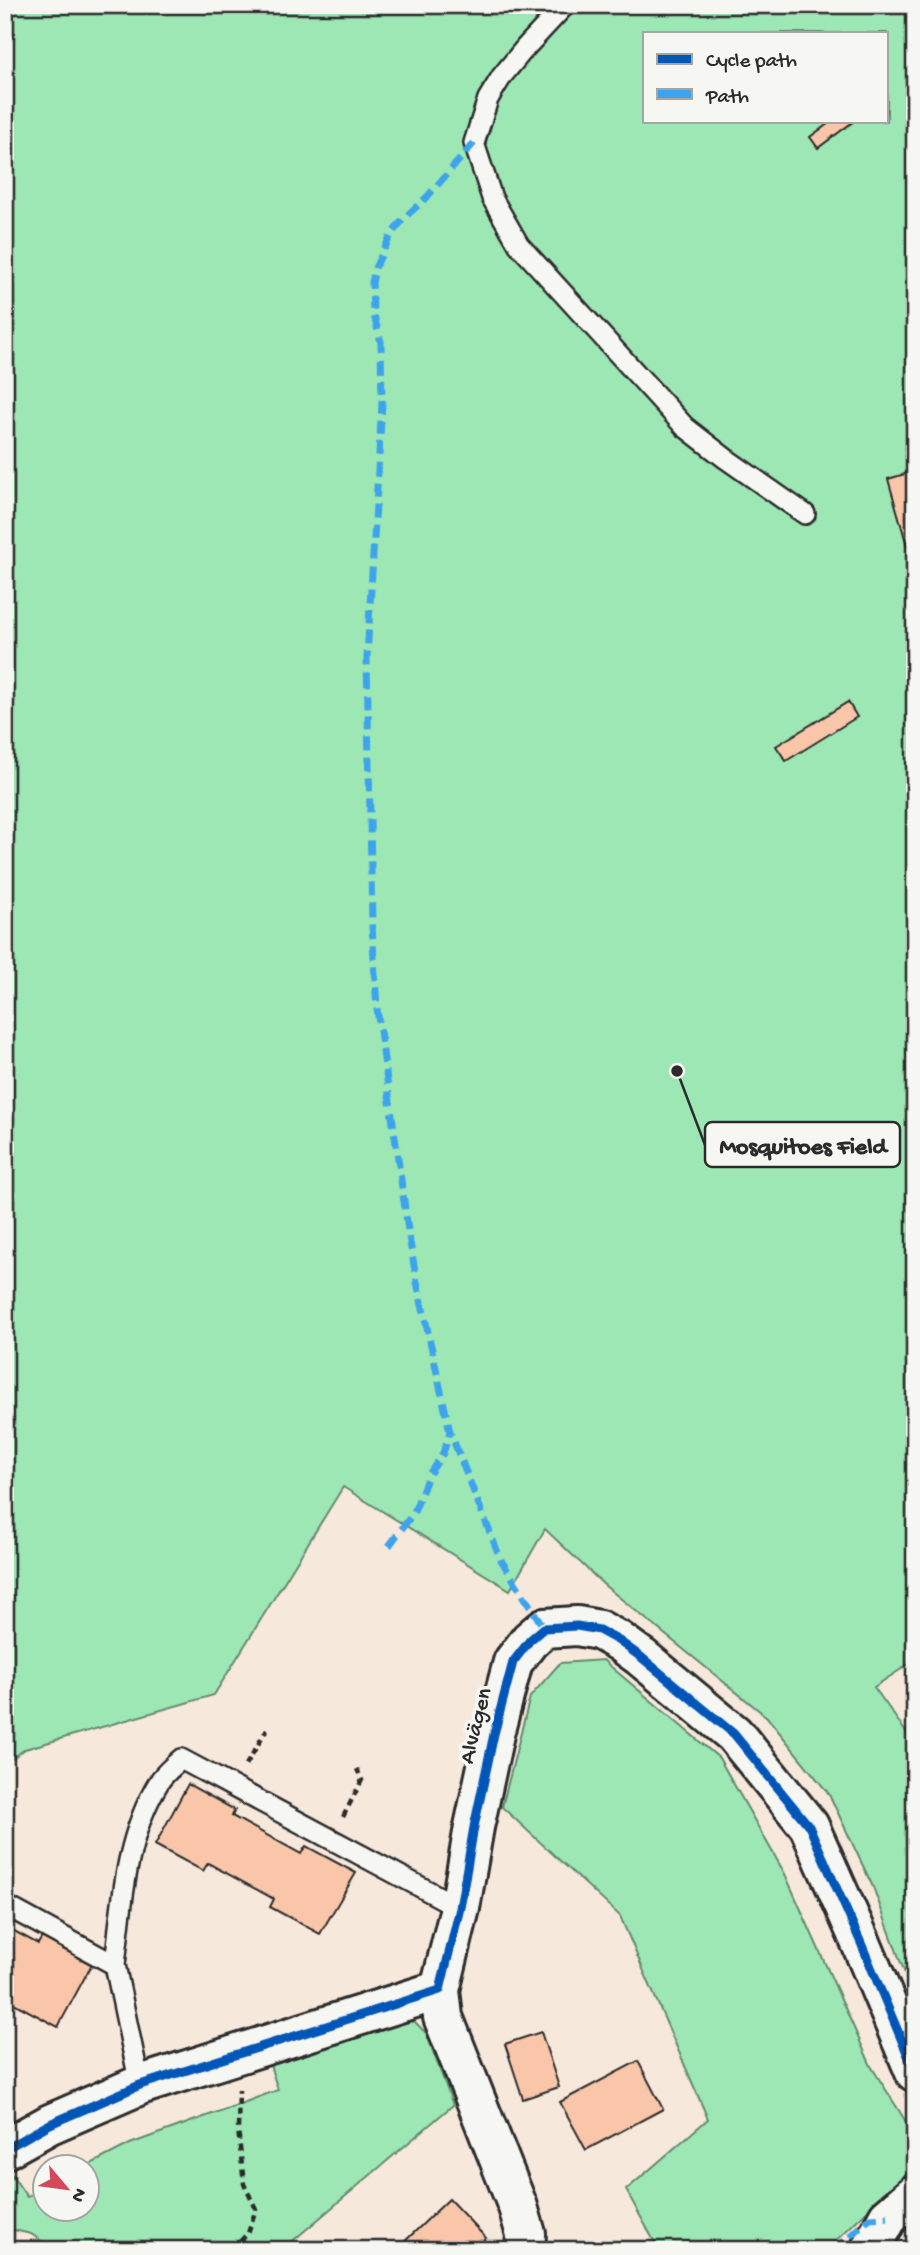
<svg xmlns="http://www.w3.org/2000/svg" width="920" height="2255" font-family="'Gochi Hand',sans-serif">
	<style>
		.green { fill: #9de7b5; stroke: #648970; stroke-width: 2; fill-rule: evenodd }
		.building { fill: #f9c6a9; stroke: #2b2b2b; stroke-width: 2 }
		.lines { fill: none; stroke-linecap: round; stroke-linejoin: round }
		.lane-casing { stroke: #2b2b2b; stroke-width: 24 }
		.street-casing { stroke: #2b2b2b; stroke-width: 44 }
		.path { stroke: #2b2b2b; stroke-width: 4.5; stroke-dasharray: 7 5; stroke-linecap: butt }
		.lane { stroke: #f6f6f2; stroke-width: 19 }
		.street { stroke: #f6f6f2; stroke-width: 38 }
		.quiet { stroke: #3ea3eb; stroke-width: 7; stroke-dasharray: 14 7; stroke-linecap: butt }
		.cycleway-casing { stroke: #f6f6f2; stroke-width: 13 }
		.cycleway { stroke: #0057b8; stroke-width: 9 }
		.labels { text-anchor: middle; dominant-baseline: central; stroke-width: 7; stroke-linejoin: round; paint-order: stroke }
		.street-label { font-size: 23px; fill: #2b2b2b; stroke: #f6f6f2 }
		.leader { fill: none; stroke: #2b2b2b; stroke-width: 2.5 }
		.callout-dot { fill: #2b2b2b; stroke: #f6f6f2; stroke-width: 2.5 }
		.callout { fill: #f6f6f2; stroke: #2b2b2b; stroke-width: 2.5 }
		.callout-label { font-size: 24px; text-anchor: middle; font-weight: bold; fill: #2b2b2b }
	</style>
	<rect width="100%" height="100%" fill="#f7e8dc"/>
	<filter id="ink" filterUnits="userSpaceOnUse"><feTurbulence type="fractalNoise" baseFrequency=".0143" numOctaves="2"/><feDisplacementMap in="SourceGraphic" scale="14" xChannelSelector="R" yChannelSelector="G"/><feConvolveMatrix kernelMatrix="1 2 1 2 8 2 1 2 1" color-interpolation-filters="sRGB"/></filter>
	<g filter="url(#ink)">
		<path class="green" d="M5 5H915V1660L874 1687 915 1745V2001L873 1887 829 1794 767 1717 604 1585 545 1529 510 1590 343 1487 214 1695 25 1749 5 1764ZM645 33H887V121H645Z
			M603 1660 719 1758 785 1874 871 2066 915 2136V2165L826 2250H659L626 2190 708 2119 620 1916 502 1807 530 1697 560 1663Z
			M397 2019 415 2022 426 2033 453 2105 282 2250H55L31 2234 5 2228V2179L12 2175 27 2197 45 2188 46 2210H88V2168L85 2167 130 2144 278 2090 270 2065Z"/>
		<path class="building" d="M832 121H854L818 148 810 137Z
			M915 471V570H914L888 479Z
			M848 702 857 717 786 761 776 746Z
			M188 1784 235 1810 232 1816 301 1854 306 1846 356 1873 320 1934 270 1907 274 1899 208 1863 203 1871 155 1845Z
			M5 1926 38 1944 42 1937 92 1964 58 2027 6 1999 10 1992 5 1990Z
			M541 2032 559 2087 523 2099 505 2044Z
			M638 2061 663 2109 586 2150 560 2102Z
			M449 2199 486 2238 474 2250H401L399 2247Z"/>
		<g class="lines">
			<g class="lane-casing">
				<path id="lane" d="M565 5 525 48 502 76 488 99 474 143 492 198 519 245 685 427 725 458 805 514
					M5 1905 115 1965 140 2085
					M115 1965C122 1903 125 1837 159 1782 164 1773 174 1766 181 1759L460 1908"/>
			</g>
			<g class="street-casing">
				<path id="street" d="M440 1990 443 2017 518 2207 526 2234 525 2250
					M5 2149 50 2124 140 2085 440 1990 460 1908 474 1827 494 1734 513 1662 530 1640 544 1628 577 1626 599 1630 619 1641 641 1657 734 1734 809 1826 861 1943 915 2072
					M870 2250 888 2217 915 2194"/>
			</g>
			<path class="path" d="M246 1765 267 1729
				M343 1817 362 1780 357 1769
				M232 2250 248 2233 256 2209 244 2184 238 2129 239 2090"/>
			<use href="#lane" class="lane"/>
			<use href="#street" class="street"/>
			<path class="quiet" d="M474 143 427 197 404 218 391 235 375 268 372 283 373 312 381 342 382 403 367 657 372 925 377 1009 409 1237 417 1282 450 1432 501 1560 544 1628
				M389 1546 414 1512 428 1476 443 1453 450 1432
				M834 2250 870 2218 888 2217
				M865 2250 876 2240"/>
			<g class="cycleway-casing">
				<path id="cycleway" d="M5 2149 50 2124 140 2085 440 1990 460 1908 474 1827 494 1734 513 1662 530 1640 544 1628 577 1626 599 1630 619 1641 641 1657 734 1734 809 1826 861 1943 915 2072"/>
			</g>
			<use href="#cycleway" class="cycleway"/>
		</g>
	</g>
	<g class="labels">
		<g class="street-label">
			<text transform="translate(477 1726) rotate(-76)">Alvägen</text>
		</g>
	</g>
	<path class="leader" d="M677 1071L705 1145"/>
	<circle class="callout-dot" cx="677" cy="1071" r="7"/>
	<rect class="callout" x="705" y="1122" width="195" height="45" rx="7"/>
	<g class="callout-label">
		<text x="803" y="1153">Mosquitoes Field</text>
	</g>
	<rect width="920" height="2255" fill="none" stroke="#f6f6f2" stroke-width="28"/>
	<rect x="14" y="14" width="892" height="2227" fill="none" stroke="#2b2b2b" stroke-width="2.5" filter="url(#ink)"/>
	<rect x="643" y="32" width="245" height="91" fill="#f6f6f2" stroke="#a5a5a2" stroke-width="2"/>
	<rect x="657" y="54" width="35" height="10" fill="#0057b8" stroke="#a5a5a2" stroke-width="2"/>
	<text x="706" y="66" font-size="21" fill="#2b2b2b">Cycle path</text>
	<rect x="657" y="89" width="35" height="10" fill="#3ea3eb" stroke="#a5a5a2" stroke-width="2"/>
	<text x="706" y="102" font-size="21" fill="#2b2b2b">Path</text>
	<g transform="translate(66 2188) rotate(119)"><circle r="33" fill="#f6f6f2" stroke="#a5a5a2" stroke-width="2"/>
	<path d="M0-5L12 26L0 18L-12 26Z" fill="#d1495b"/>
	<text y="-10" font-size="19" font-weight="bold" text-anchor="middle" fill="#2b2b2b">N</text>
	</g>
</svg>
